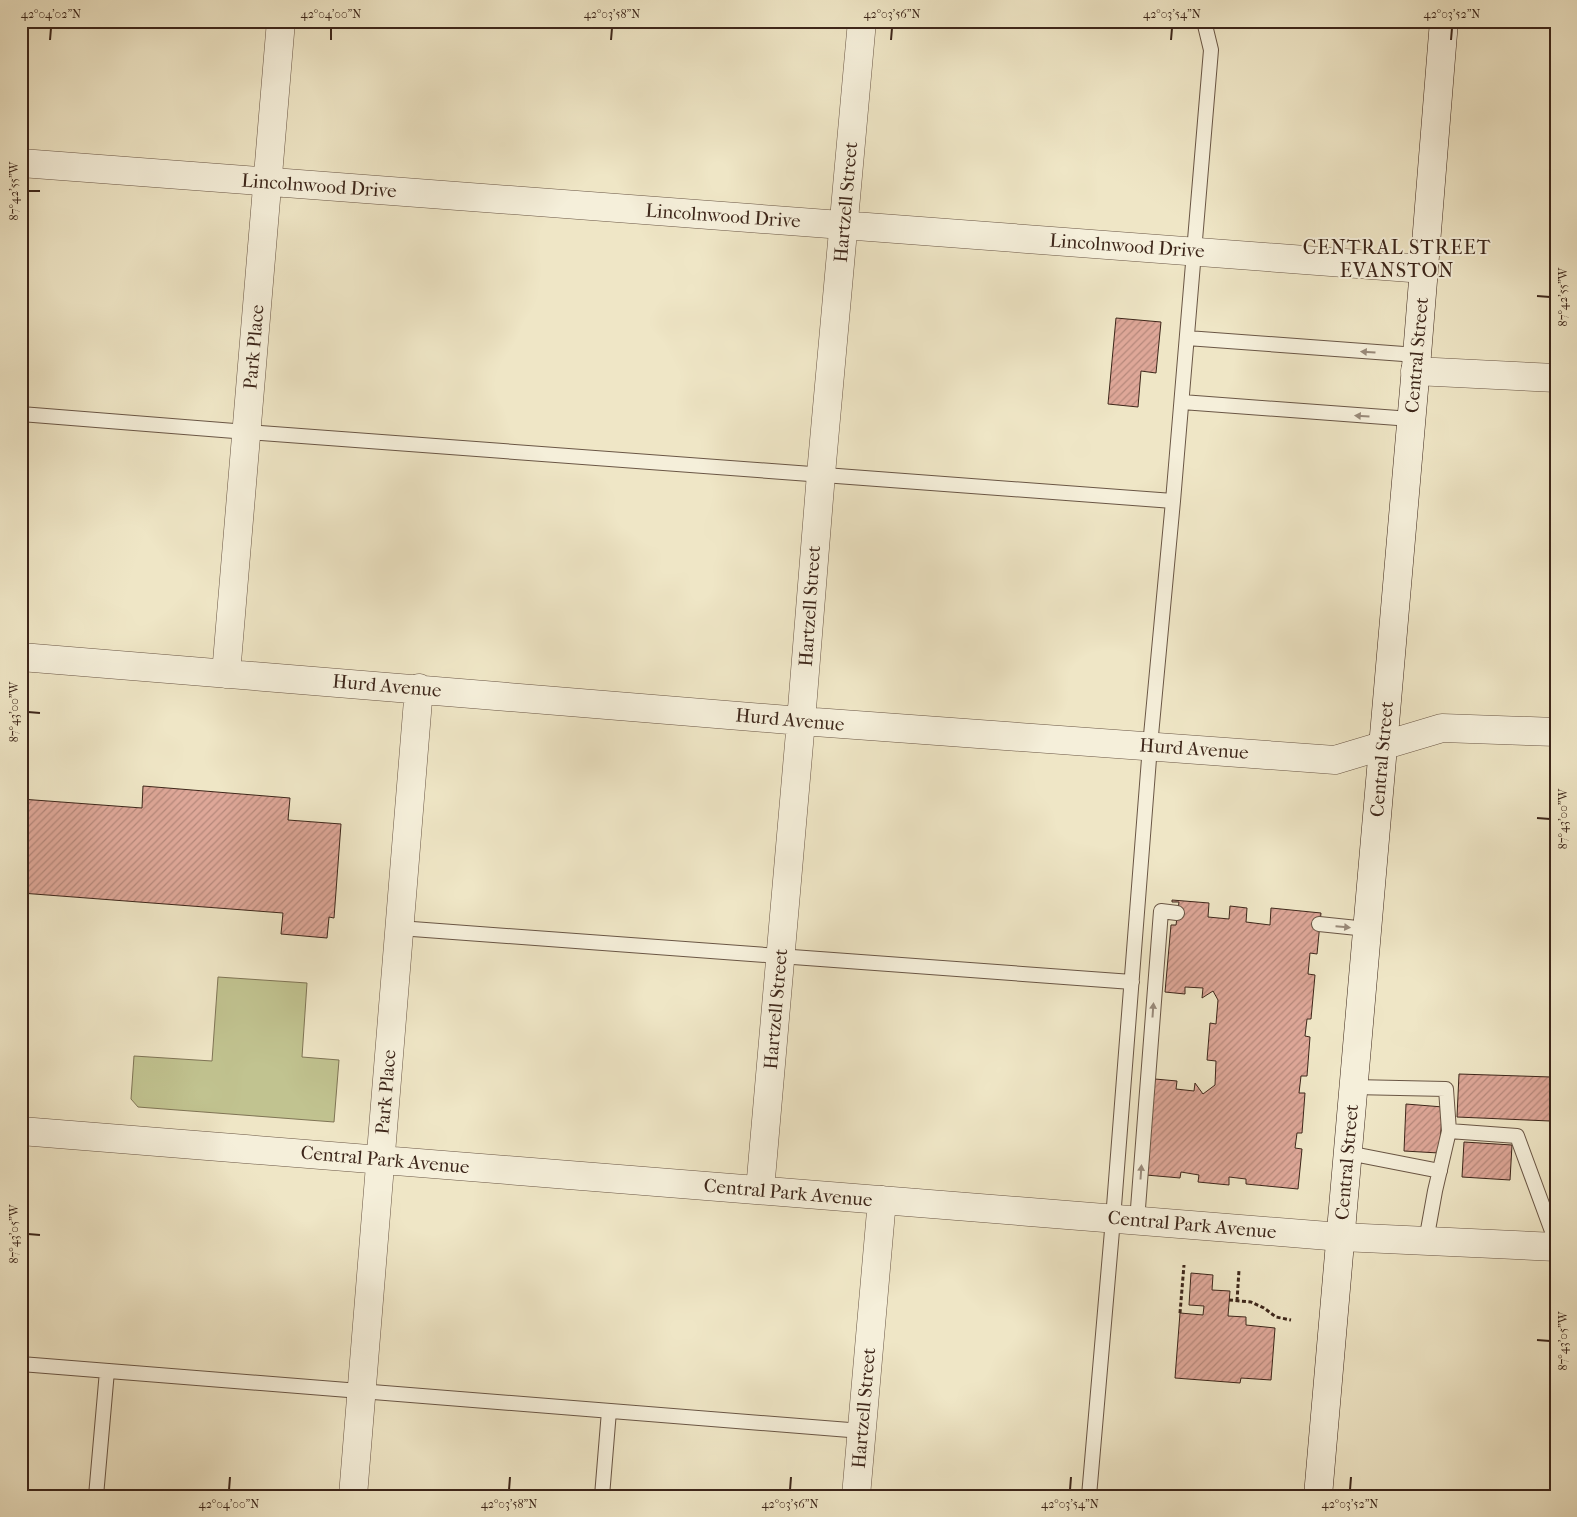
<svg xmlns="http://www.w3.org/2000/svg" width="1577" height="1517" font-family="'IM FELL French Canon',serif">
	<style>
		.park { fill: #c1c390; stroke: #7f7455 }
		.building { fill: url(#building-hatch); stroke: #3d261a }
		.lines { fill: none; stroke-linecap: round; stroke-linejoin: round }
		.lane-casing { stroke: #6a5645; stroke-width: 16 }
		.street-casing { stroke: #6a5645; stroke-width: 29 }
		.secondary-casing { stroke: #3d261a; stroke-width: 29 }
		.path { stroke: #3d261a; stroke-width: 3; stroke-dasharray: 4 2.5; stroke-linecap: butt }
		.lane { stroke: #f5efda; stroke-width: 14 }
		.street { stroke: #f5efda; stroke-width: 28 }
		.secondary { stroke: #f5efda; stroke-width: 28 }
		.oneway { fill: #998a7a }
		.ticks { fill: none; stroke: #3d261a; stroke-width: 2 }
		.labels { text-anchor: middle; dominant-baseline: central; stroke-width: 4; stroke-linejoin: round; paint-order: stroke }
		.street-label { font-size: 19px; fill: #3d261a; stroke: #f5efda }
		.neighbourhood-label { font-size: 20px; letter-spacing: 1px; fill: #3d261a; stroke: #f5efda }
		.neatline { fill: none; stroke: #3d261a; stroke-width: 2 }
		.ticks-label { font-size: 12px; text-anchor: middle; fill: #3d261a }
	</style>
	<defs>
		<pattern id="building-hatch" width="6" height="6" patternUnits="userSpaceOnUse" patternTransform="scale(1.25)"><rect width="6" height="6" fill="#dea798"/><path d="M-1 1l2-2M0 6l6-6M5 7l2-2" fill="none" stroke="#b5887b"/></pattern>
	</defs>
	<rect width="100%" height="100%" fill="#efe6c6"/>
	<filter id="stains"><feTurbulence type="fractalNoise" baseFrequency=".004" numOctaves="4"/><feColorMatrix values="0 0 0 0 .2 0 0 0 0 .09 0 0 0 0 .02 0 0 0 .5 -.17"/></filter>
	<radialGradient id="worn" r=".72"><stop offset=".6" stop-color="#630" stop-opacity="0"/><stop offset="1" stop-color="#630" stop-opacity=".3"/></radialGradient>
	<path class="park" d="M218 977 307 983 302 1057 339 1060 334 1122 138 1107 131 1099 134 1056 212 1061Z"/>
	<path class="building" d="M1116 318 1161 322 1156 373 1141 371 1138 407 1108 404Z
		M143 786 290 798 288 820 341 824 334 918 329 917 327 938 281 934 283 913 21 893V799L142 808Z
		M1172 900 1209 903 1208 917 1229 919 1230 906 1247 908 1246 922 1270 925 1271 908 1321 913 1317 954 1310 953 1308 974 1315 975 1311 1019H1307L1305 1036 1310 1037 1307 1076H1301L1299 1093H1305L1302 1133H1297L1295 1148 1302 1149 1298 1189 1246 1184V1179L1229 1177V1185L1198 1182 1199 1175 1181 1172 1180 1178 1146 1175 1155 1079 1177 1081 1176 1089 1194 1091 1195 1083 1203 1094 1215 1085 1216 1061 1207 1060 1210 1023 1216 1024 1218 1000 1213 991 1202 998 1203 988 1185 987V994L1165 992 1171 925H1176L1179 902H1172Z
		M1459 1074 1551 1077 1550 1121 1457 1117Z
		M1406 1104 1443 1107 1439 1153 1404 1151Z
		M1464 1142 1512 1145 1510 1180 1462 1177Z
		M1191 1273 1213 1275 1212 1290 1230 1291 1228 1316 1246 1317V1325L1275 1328 1271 1380 1241 1378 1240 1383 1175 1378 1180 1313 1203 1315 1204 1306 1189 1305Z"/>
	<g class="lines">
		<g class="lane-casing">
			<path id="lane" d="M1187 338 1417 355
				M1182 402 1411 419
				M21 414 247 432 1173 501
				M1319 924 1367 929
				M399 928 1132 982
				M1353 1087 1446 1089 1449 1131
				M1348 1153 1440 1171
				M1137 1221 1161 911 1177 913
				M1426 1241 1435 1191 1449 1131 1517 1136 1556 1242
				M21 1364 862 1431
				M96 1496 107 1371
				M602 1496 609 1411
				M1089 1496 1113 1219 1150 746 1173 501 1211 50 1204 21"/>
		</g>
		<g class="street-casing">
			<path id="street" d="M21 163 1424 269
				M1415 371 1556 378
				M21 657 801 721 1335 760 1442 728 1556 732
				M226 674 281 21
				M21 1131 1341 1237 1556 1247
				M760 1190 801 721 821 474 862 21
				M353 1496 419 688
				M856 1496 882 1200"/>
		</g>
		<g class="secondary-casing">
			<path id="secondary" d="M1318 1496 1417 355 1444 21"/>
		</g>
		<path class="path" d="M1229 1300 1251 1302 1264 1308 1276 1317 1291 1320
			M1237 1301 1239 1270
			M1180 1313 1184 1265"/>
		<use href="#lane" class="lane"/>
		<use href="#street" class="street"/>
		<use href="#secondary" class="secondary"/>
	</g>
	<defs><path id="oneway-solid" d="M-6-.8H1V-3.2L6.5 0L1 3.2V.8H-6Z" transform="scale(1.25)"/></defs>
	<g class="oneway">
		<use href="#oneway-solid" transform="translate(1368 352) rotate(-176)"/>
		<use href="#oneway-solid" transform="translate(1362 416) rotate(-176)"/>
		<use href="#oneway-solid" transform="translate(1343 927) rotate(5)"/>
		<use href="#oneway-solid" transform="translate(1153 1010) rotate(-86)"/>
		<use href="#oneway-solid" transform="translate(1141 1172) rotate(-86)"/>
	</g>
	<path class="ticks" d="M50 40 51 28M331 40V28M611 40 612 28M891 40 892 28M1171 40 1172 28M1451 40 1452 28M28 191H40M1537 296 1550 297M28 712 40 713M1537 818 1550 819M28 1234 40 1235M1537 1340 1550 1341M229 1490 230 1477M509 1490 510 1477M790 1490 791 1477M1070 1490 1071 1477M1350 1490 1351 1477"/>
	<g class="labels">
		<g class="street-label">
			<text transform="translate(319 186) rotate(4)">Lincolnwood Drive</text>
			<text transform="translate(846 202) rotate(-85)">Hartzell Street</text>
			<text transform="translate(723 216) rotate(4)">Lincolnwood Drive</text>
			<text transform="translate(1127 246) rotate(4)">Lincolnwood Drive</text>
			<text transform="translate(254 347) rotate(-85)">Park Place</text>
			<text transform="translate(1417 355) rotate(-85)">Central Street</text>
			<text transform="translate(810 606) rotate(-86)">Hartzell Street</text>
			<text transform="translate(387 686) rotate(5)">Hurd Avenue</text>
			<text transform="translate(790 720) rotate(5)">Hurd Avenue</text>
			<text transform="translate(1194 749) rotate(4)">Hurd Avenue</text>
			<text transform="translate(1382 759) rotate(-85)">Central Street</text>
			<text transform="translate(776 1009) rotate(-85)">Hartzell Street</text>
			<text transform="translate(386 1092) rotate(-85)">Park Place</text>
			<text transform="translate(385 1160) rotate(5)">Central Park Avenue</text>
			<text transform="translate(1347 1162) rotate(-85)">Central Street</text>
			<text transform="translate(788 1193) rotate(5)">Central Park Avenue</text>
			<text transform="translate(1192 1225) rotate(5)">Central Park Avenue</text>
			<text transform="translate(864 1408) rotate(-85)">Hartzell Street</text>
		</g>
		<g class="neighbourhood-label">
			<text x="1397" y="247">CENTRAL STREET<tspan x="1397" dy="23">EVANSTON</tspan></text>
		</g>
	</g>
	<rect width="1577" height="1517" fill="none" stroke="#efe6c6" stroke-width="55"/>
	<rect x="28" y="28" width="1522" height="1462" class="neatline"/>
	<g class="ticks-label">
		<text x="51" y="18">42°04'02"N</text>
		<text x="331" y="18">42°04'00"N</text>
		<text x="612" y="18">42°03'58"N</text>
		<text x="892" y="18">42°03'56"N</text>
		<text x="1172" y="18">42°03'54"N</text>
		<text x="1452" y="18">42°03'52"N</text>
		<text transform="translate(14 191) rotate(-90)" y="4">87°42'55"W</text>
		<text transform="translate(1563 297) rotate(-90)" y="4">87°42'55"W</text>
		<text transform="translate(14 712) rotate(-90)" y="4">87°43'00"W</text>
		<text transform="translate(1563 819) rotate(-90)" y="4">87°43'00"W</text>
		<text transform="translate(14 1234) rotate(-90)" y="4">87°43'05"W</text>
		<text transform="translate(1563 1341) rotate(-90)" y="4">87°43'05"W</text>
		<text x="229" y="1508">42°04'00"N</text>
		<text x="509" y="1508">42°03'58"N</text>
		<text x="790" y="1508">42°03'56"N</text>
		<text x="1070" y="1508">42°03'54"N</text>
		<text x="1350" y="1508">42°03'52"N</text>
	</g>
	<rect width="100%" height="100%" filter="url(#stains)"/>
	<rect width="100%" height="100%" fill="url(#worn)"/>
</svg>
